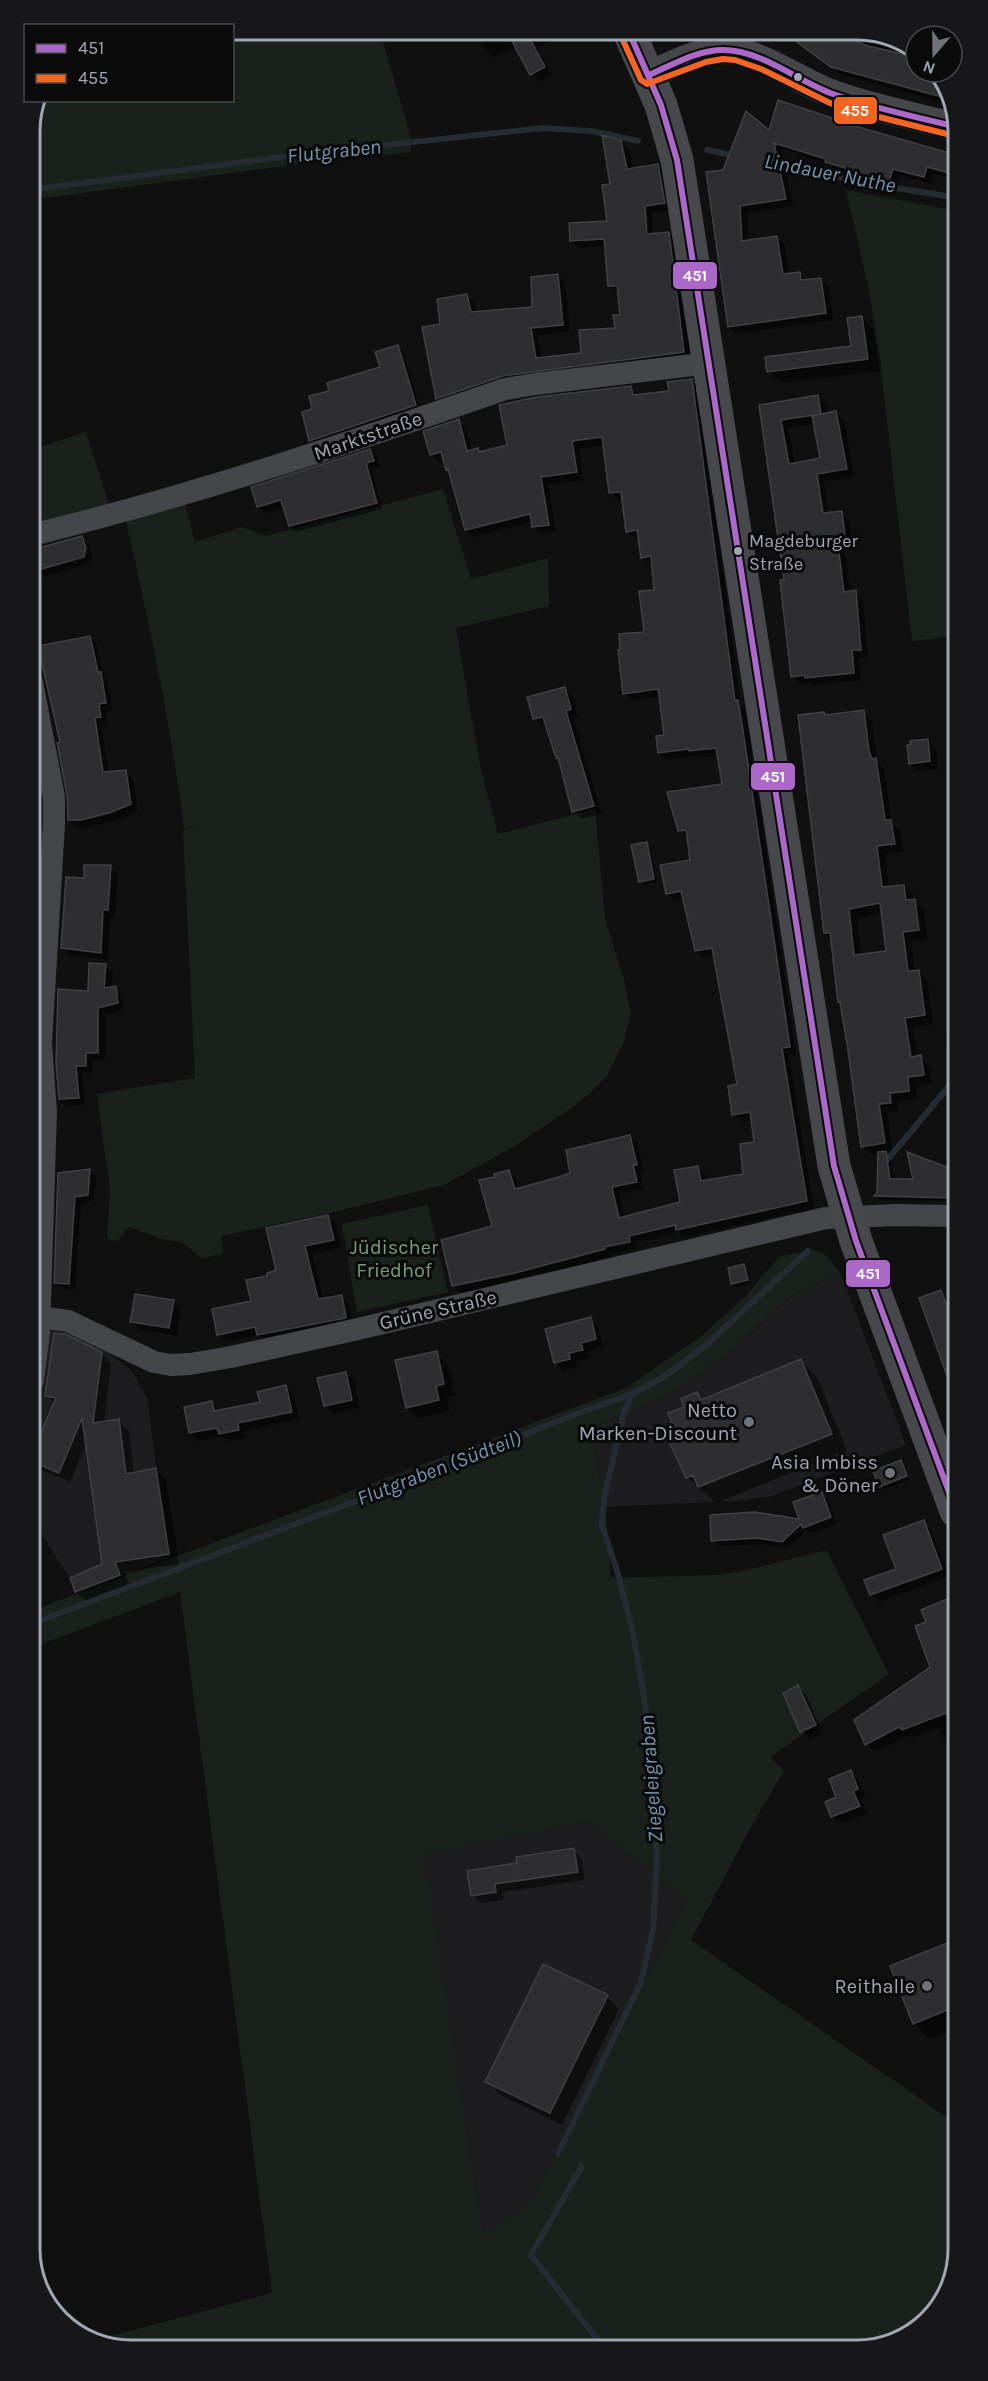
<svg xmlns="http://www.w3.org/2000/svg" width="988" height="2381" font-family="Karla,sans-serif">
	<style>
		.built { fill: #1d1d1f }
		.green { fill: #1a211b; fill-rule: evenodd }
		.shadow { fill: #0007; fill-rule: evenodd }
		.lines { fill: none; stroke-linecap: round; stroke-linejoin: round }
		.stream { stroke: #242b32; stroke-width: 6 }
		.building { fill: #2e2e30; stroke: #3f4144; stroke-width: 1.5; fill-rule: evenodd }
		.minor { stroke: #454649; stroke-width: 22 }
		.tertiary { stroke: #454649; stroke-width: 28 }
		.primary { stroke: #47484b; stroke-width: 33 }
		.bus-1-casing { stroke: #0b0b0c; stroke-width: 10 }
		.bus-2-casing { stroke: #0b0b0c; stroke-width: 10 }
		.bus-1 { stroke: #ac68c9; stroke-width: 6 }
		.bus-2 { stroke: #f26522; stroke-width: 6 }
		.bus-dot { fill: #a0a6b2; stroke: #0b0b0c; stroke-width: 2 }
		.poi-dot { fill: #6e727a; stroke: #0b0b0c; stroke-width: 2 }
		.labels { text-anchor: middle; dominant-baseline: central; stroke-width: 6; stroke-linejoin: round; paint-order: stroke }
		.bus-label { font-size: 18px; fill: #a0a6b2; stroke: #0b0b0c; text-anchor: start }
		.street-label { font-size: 20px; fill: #a0a6b2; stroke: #0b0b0c }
		.park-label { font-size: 20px; fill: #779e79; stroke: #0b0b0c }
		.poi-label { font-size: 20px; fill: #a0a6b2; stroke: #0b0b0c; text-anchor: end }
		.water-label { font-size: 21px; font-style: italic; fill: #7695af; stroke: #0b0b0c }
		.rim { fill: none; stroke: #a0a6b2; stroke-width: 3 }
		.line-badge { stroke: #0b0b0c; stroke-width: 2 }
		.badge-label { font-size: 16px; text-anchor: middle; font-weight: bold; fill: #fff }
	</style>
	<rect width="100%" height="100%" fill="#101011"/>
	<path class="built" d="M840 1272 906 1445 769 1497 734 1501 605 1507 591 1428 642 1408 668 1395 735 1349 793 1295Z
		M50 1330 86 1337 131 1370 147 1398 168 1558 75 1592 70 1578 33 1521V1425Z
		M587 1822 687 1899 532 2198 520 2212 508 2222 483 2232 423 1853Z"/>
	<path class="green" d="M381 35 410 134 411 152 315 162 30 200V125L41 101 232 100 233 36Z
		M846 190 953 210 954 636 912 641 880 359 868 286Z
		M86 432 110 508 185 503 195 542 242 527 266 536 443 489 471 579 548 558 549 606 456 628 480 765 498 834 595 809 605 919 624 979 631 1014 623 1044 607 1076 589 1094 567 1111 513 1147 444 1185 330 1213 221 1236 223 1253 202 1259 182 1242 162 1239 129 1227 121 1237 115 1241 107 1238 110 1191 97 1094 195 1078 183 830 199 826 184 828C171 724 149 623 126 521L31 548V450Z
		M428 1205 448 1292 357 1312 342 1224Z
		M813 1249 824 1254 840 1272 792 1295 735 1349 668 1395 642 1408 591 1428 605 1507 611 1578 719 1575 747 1570 826 1550 889 1674 770 1757 784 1771 750 1829 691 1940 958 2125V2250L937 2311 889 2346 124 2351 96 2340 272 2293 180 1592 34 1647V1610L626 1388 700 1337 744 1298 779 1257ZM587 1822 687 1899 532 2198C516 2217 506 2222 483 2232L424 1854Z"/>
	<path class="shadow" d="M844 30 869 37 870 33 916 50V72H934L953 99V108L937 101 842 75 781 31H821L840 44Z
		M566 33 537 48 552 76 540 82 532 74 517 48 493 57 485 49 480 34Z
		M865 130 953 156V179L934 174 932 184 900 175 896 188 834 169 829 164 781 149 793 206 747 213 748 242 777 237 785 245 789 275 799 274 807 281 821 279 829 287 833 320 737 334 729 327 724 171 770 133Z
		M621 142 629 150 633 170 658 165 666 173 672 210 652 213 653 235 669 233 676 241 691 360 444 405 437 398 442 325 467 295 475 303 476 313 533 308 558 276 565 283 570 332 537 335 542 359 582 354 616 329 622 316 619 293 609 286 606 246 580 248 572 241 608 222Z
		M862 317 874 330 880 371 781 383 768 371 852 347Z
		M397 347 404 354 421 412 318 447 311 440 314 410 331 392 381 368Z
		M692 380 699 388 741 706 745 710 749 733 796 1055 789 1056 814 1208 685 1237 680 1232 635 1243 637 1249 611 1254 612 1257 523 1280 461 1293 454 1286 494 1228 497 1178 509 1172 516 1179 519 1189 572 1173 630 1136 637 1144 644 1172 640 1173 644 1189 619 1194 624 1218 682 1203 697 1167 705 1175 706 1181 744 1175 756 1144 753 1120 741 1122 734 1114 738 1085 715 956 704 958 696 951 684 898 675 900 667 893 692 861 687 838 680 830 723 786 719 756 698 758 696 756 667 760 660 753 665 737 661 697 632 700 625 693 646 633 656 591 653 564H650L642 557 640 538H635L627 531 624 500H618L611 493 604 445 579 448 583 480 548 485 556 532 541 534 533 526V522L473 537 466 530 451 472 445 460 439 462 432 454 458 421 466 428 472 451 477 450 481 453 509 446 630 388 639 396 670 392Z
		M818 397 826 405 827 415 836 413 844 421 854 476 824 482 829 514 841 512 849 520 852 543 844 544 850 592H855L863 600 868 657 859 658 861 680 814 685 811 683 800 684 793 676 786 581 760 406ZM815 424 822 460 795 464 788 428Z
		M370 451 377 457 380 467 372 470 382 509 296 532 290 525 285 507 265 513 258 506Z
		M82 538 89 545 92 556 91 563 36 579 31 574V552Z
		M90 637 97 645 104 678 108 681 112 710 106 711 108 725 101 726 109 773 125 772 133 779 138 812 117 820 89 827H77L69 820V795L62 743Z
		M565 689 573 697 578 717 573 719 602 814 581 819 573 811 561 760 558 757 547 725 542 726 534 718Z
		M863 712 872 721 877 761 884 769 892 823 900 830 903 852 885 854 889 888 904 886 913 895V900L924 909 927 939 911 941 915 972 918 971 927 980 933 1024 913 1027 918 1057H921L929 1066 932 1084 916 1086 917 1099 898 1102 899 1111 887 1112 893 1152 886 1153 890 1157 894 1180H915L946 1168V1150H955V1201L880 1200 876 1196 878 1193 879 1154 871 1155 862 1146 842 1005 839 1002 832 940 825 933 824 713 827 717ZM883 913 888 952 861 956 857 918Z
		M927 740 936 749 938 769 918 771 910 763Z
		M646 844 650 847 657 882 644 885 640 881Z
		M110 867 118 874 115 917 110 918 108 960 70 955 63 948 86 879Z
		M955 895V937L950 896Z
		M106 966 113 973 111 988H115L122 995 124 1010 105 1015V1060H93L92 1073H82L85 1104 67 1106 60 1099 89 993Z
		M955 1033V1051L950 1052 946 1048 945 1035Z
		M32 1098 38 1104 33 1216Z
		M89 1171 96 1177 94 1201 81 1203 75 1289 62 1288 56 1282 59 1174Z
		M328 1216 336 1224 341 1247 312 1254 323 1299 341 1296 349 1304 353 1325 266 1342 259 1335 226 1342 218 1334 252 1302 269 1277 277 1272Z
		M744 1266 747 1269 750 1284 736 1287 733 1283Z
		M941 1292 953 1304 956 1311V1395L921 1299Z
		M173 1301 181 1309 177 1336 140 1330 132 1322Z
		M590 1319 598 1327 603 1347 588 1351 590 1358 576 1361 578 1367 563 1370 555 1362Z
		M101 1353 111 1364 104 1423 118 1421 129 1431 134 1474 156 1470 166 1480 179 1564 124 1572 130 1586 87 1602 77 1592 72 1579 103 1565 87 1441 70 1482 42 1470 33 1462 55 1404 47 1395Z
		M436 1353 447 1364 455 1395 446 1397 450 1411 418 1418 407 1407Z
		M801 1361 817 1377 847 1450 716 1503 687 1477 677 1432 686 1407 697 1394 703 1400Z
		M346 1373 354 1381 359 1408 333 1413 325 1405Z
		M285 1387 294 1395 299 1419 245 1431 246 1438 228 1441 223 1436 198 1441 190 1433 212 1403 220 1412 262 1403Z
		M900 1462 909 1480 883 1489 880 1486Z
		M822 1493 828 1500 837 1524 810 1533 807 1530 788 1548 765 1544 719 1546 713 1540 802 1521Z
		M923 1522 931 1530 949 1576 879 1602 871 1595 866 1581 898 1569Z
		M952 1599 956 1604 957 1769 939 1728 912 1738 909 1735 875 1752 866 1744 932 1667 928 1623Z
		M798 1687 806 1695 823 1733 810 1739 802 1731Z
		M851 1772 859 1780 865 1797 860 1799 867 1814 841 1824 832 1816Z
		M573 1850 581 1858 585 1880 502 1892 503 1900 481 1903 473 1895 519 1865Z
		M957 1941V2029L930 2040 914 2023 892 1966Z
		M607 1997 619 2009 562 2125 499 2094 487 2081Z"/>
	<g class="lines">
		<path class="stream" d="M707 150 736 156
			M772 163 876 185 953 197
			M30 190 304 154 543 128 591 131 638 141
			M883 1165 955 1079
			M34 1623 399 1485 573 1415 632 1394 665 1376 706 1345 808 1251
			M558 2154 641 1982 653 1930 657 1857 645 1703 633 1632 618 1574 602 1525 604 1499 624 1412 632 1394
			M581 2165 582 2166 531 2255 604 2348"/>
	</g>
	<path class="building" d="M842 30H858L855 41 868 46 899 53 901 44 916 50V72H934L953 100 831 67 782 31H824L839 41Z
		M527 33 545 67 530 75 508 34Z
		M778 100 865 129 953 154V174L927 167 924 177 893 169 889 181 825 162 826 159 774 143 786 199 740 206 742 241 777 236 783 274 800 272 801 280 821 278 826 313 728 327 706 172 723 170 746 111 769 130Z
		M602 135 621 140 627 169 658 164 665 203 645 206 647 234 669 232 684 352 503 376 436 399 422 327 440 324 437 299 467 294 471 312 532 307 531 277 558 274 563 325 531 328 536 358 581 353 579 330 615 328 613 315H620L617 286H608L604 239 570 241 569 223 607 221 602 185 610 184Z
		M862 316 868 359 767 372 765 357 851 346 847 318Z
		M398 345 416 405 309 441 302 412 312 409 309 396 329 391 327 383 380 367 375 352Z
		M692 379 735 701 738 700 742 724 790 1047 782 1048 807 1201 676 1230 675 1225 629 1236 630 1242 604 1247 605 1249 515 1273 452 1286 441 1240 492 1226 479 1180 495 1177 494 1174 509 1170 515 1189 559 1177 570 1173 566 1150 630 1135 637 1165H633L637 1182 612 1187 619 1218 680 1202 674 1170 698 1166 701 1181 743 1174 740 1144 754 1142 750 1112 732 1115 728 1086 737 1084 712 948 695 951 681 891 666 894 660 865 690 860 686 830 678 831 667 792 722 784 716 748 689 751V749L658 753 656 736 664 735 658 689 623 694 618 650H620L619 634 644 632 639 591 654 590 651 556 641 558 637 530 626 532 621 492 609 493 602 437 572 441 577 472 541 477 549 525 532 527 530 514 465 530 448 469 446 470 441 452 430 455 423 431 459 419 467 451 478 448 479 452 507 445 499 405 537 397 631 386 633 395 669 391 667 382Z
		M818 395 821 414 836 411 847 469 817 474 823 513 842 511 845 536 837 537 844 592 856 590 861 650H852L854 673 805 678V675L791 677 780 580H784L759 405ZM821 414 812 416 820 458 789 464 781 420Z
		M370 449 374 461 366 463 377 503 289 526 281 500 257 507 251 487Z
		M82 536 86 548 84 557 31 572V550Z
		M90 636 98 672H101L106 703 99 704 101 717 95 718 103 772 126 770 131 804 109 813 81 820H68L67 795 57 743 60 742 38 646Z
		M565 687 571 709 566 711 594 806 572 812 558 757 556 758 543 717 533 719 527 697Z
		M864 710 869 751 872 759 876 758 885 820H891L895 844 877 846 882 887 904 885 906 900 915 899 919 930 903 932 908 971 919 970 925 1015 905 1018 911 1057 921 1055 924 1075 908 1077 909 1091 890 1093 891 1103 879 1104 885 1143 861 1147 848 1050 840 1002H838L830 933H824L798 715 824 712 825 715ZM880 903 886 951 854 955 849 909Z
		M928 739 930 761 909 764 907 745 911 744 910 741Z
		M647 842 654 879 639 882 631 845Z
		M84 865H111L108 910H103L101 953 61 948 66 877 84 878Z
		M89 963 106 964 104 988 116 986 118 1003 98 1008V1053H86V1066H76L79 1098 59 1099 56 1063 58 989 88 991Z
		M886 1151 890 1179H913L907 1152 955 1170V1198L874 1196 877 1193 878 1152Z
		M90 1169 88 1195 75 1197 69 1284 54 1283 58 1173Z
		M328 1215 334 1240 305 1246 318 1299 342 1295 346 1318 257 1335 255 1327 217 1335 212 1309 251 1301 246 1280 267 1276V1273L276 1270 266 1228Z
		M744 1264 748 1280 731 1284 728 1268Z
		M941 1290 956 1330V1394L954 1395 919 1298Z
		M135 1294 174 1300 169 1328 130 1322Z
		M591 1317 596 1339 581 1343 583 1350 569 1353 570 1359 554 1363 545 1329Z
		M54 1333 65 1334 102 1352 93 1423 119 1419 126 1474 156 1468 169 1554 115 1562 120 1575 75 1592 70 1578 102 1564 82 1418 59 1473 33 1462V1451L56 1398 45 1396Z
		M437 1351 444 1384 436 1386 439 1400 406 1408 395 1360Z
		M801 1359 832 1434 698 1487 693 1475 686 1478 666 1435 675 1431 668 1413 684 1407 681 1399 697 1392 701 1400Z
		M346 1372 352 1400 324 1406 317 1378Z
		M286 1385 292 1412 238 1423 239 1430 219 1434 217 1428 189 1433 184 1407 212 1401 214 1411 260 1402 257 1392Z
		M901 1460 907 1476 879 1487 873 1471Z
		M822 1492 831 1517 803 1528 801 1524 782 1542 757 1538 711 1541 710 1515 755 1512 799 1519 793 1502Z
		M924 1520 942 1569 870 1595 864 1580 896 1569 883 1535Z
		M952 1597 956 1608 957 1662 952 1665 957 1673V1709L902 1730 899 1727 865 1745 854 1720 930 1667 915 1626 926 1622 921 1610Z
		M798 1685 816 1725 800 1732 783 1693Z
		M851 1770 858 1789 853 1791 860 1806 831 1817 825 1802 836 1797 829 1779Z
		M574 1848 578 1872 495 1884 496 1892 471 1896 467 1871 517 1863 516 1857Z
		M957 1939V2006L913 2024 890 1966Z
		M543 1964 608 1995 550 2113 485 2082Z"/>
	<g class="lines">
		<path class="minor" d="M31 535C192 496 349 443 505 389L535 384 709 363
			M32 682 54 797V824L41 1043 46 1112 39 1333 33 1380
			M33 1316 68 1321 154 1362 171 1365 190 1364 231 1357 358 1329 826 1218 897 1215 955 1216"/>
		<path class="tertiary" d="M649 75C672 65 698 51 723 50 759 50 799 82 833 94 872 108 913 116 953 126"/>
		<path class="primary" d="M629 32 661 105 677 160 834 1166 856 1241 956 1511"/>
		<g class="bus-1-casing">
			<path id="bus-1" d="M629 32 661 105 677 160 834 1166 856 1241 956 1511
				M649 75C672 65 697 50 723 50 762 50 797 81 833 94 872 108 913 116 953 126"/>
		</g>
		<g class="bus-2-casing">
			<path id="bus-2" d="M621 36 641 80 647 84 706 62 723 59 735 60 761 69 830 103 875 116 951 135"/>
		</g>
		<use href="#bus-1" class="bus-1"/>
		<use href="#bus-2" class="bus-2"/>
	</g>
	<g class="bus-dot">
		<circle cx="798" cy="77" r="5"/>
		<circle cx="738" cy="551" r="5"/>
	</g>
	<g class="poi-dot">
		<circle cx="749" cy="1422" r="6"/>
		<circle cx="890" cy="1473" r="6"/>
		<circle cx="927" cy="1986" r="6"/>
	</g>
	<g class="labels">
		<g class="bus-label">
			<text x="749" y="541">Magdeburger<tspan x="749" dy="23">Straße</tspan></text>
		</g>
		<g class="street-label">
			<text transform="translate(368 436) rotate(-19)">Marktstraße</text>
			<text transform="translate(438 1310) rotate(-13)">Grüne Straße</text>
		</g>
		<g class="park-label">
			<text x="394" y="1247">Jüdischer<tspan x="394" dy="23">Friedhof</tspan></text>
		</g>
		<g class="poi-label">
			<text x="737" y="1410">Netto<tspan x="737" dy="23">Marken-Discount</tspan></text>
			<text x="878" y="1462">Asia Imbiss<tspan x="878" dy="23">&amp; Döner</tspan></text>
			<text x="915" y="1986">Reithalle</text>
		</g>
		<g class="water-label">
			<text transform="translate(334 151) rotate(-6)">Flutgraben</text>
			<text transform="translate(830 173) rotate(11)">Lindauer Nuthe</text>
			<text transform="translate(439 1468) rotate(-21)">Flutgraben (Südteil)</text>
			<text transform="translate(651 1779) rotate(-94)">Ziegeleigraben</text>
		</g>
	</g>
	<path d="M0 0H988V2381H0ZM131 40H857A91 91 0 0 1 948 131V2249A91 91 0 0 1 857 2340H131A91 91 0 0 1 40 2249V131A91 91 0 0 1 131 40Z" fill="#171719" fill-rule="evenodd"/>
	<path class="rim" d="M131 40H857A91 91 0 0 1 948 131V2249A91 91 0 0 1 857 2340H131A91 91 0 0 1 40 2249V131A91 91 0 0 1 131 40Z"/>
	<g class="line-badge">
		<rect x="833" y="96" width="45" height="29" rx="6" fill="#f26522"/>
		<rect x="672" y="261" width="46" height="29" rx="6" fill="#ac68c9"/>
		<rect x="750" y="762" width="46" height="29" rx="6" fill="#ac68c9"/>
		<rect x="845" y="1259" width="46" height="29" rx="6" fill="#ac68c9"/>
	</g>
	<g class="badge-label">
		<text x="855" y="116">455</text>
		<text x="695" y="281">451</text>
		<text x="773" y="782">451</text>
		<text x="868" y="1279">451</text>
	</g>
	<rect x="24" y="24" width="210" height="78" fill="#0b0b0c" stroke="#47494e" stroke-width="1.5"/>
	<rect x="36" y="44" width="30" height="9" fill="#ac68c9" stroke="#47494e" stroke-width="1.5"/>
	<text x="78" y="54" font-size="18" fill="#a0a6b2">451</text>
	<rect x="36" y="74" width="30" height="9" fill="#f26522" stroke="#47494e" stroke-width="1.5"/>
	<text x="78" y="84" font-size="18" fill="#a0a6b2">455</text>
	<g transform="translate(934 54) rotate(200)"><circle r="28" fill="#0b0b0c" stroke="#47494e" stroke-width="1.5"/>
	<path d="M0-4.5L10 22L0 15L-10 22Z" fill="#6e727a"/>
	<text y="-9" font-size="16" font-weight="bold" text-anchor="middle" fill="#a0a6b2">N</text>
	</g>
</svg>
